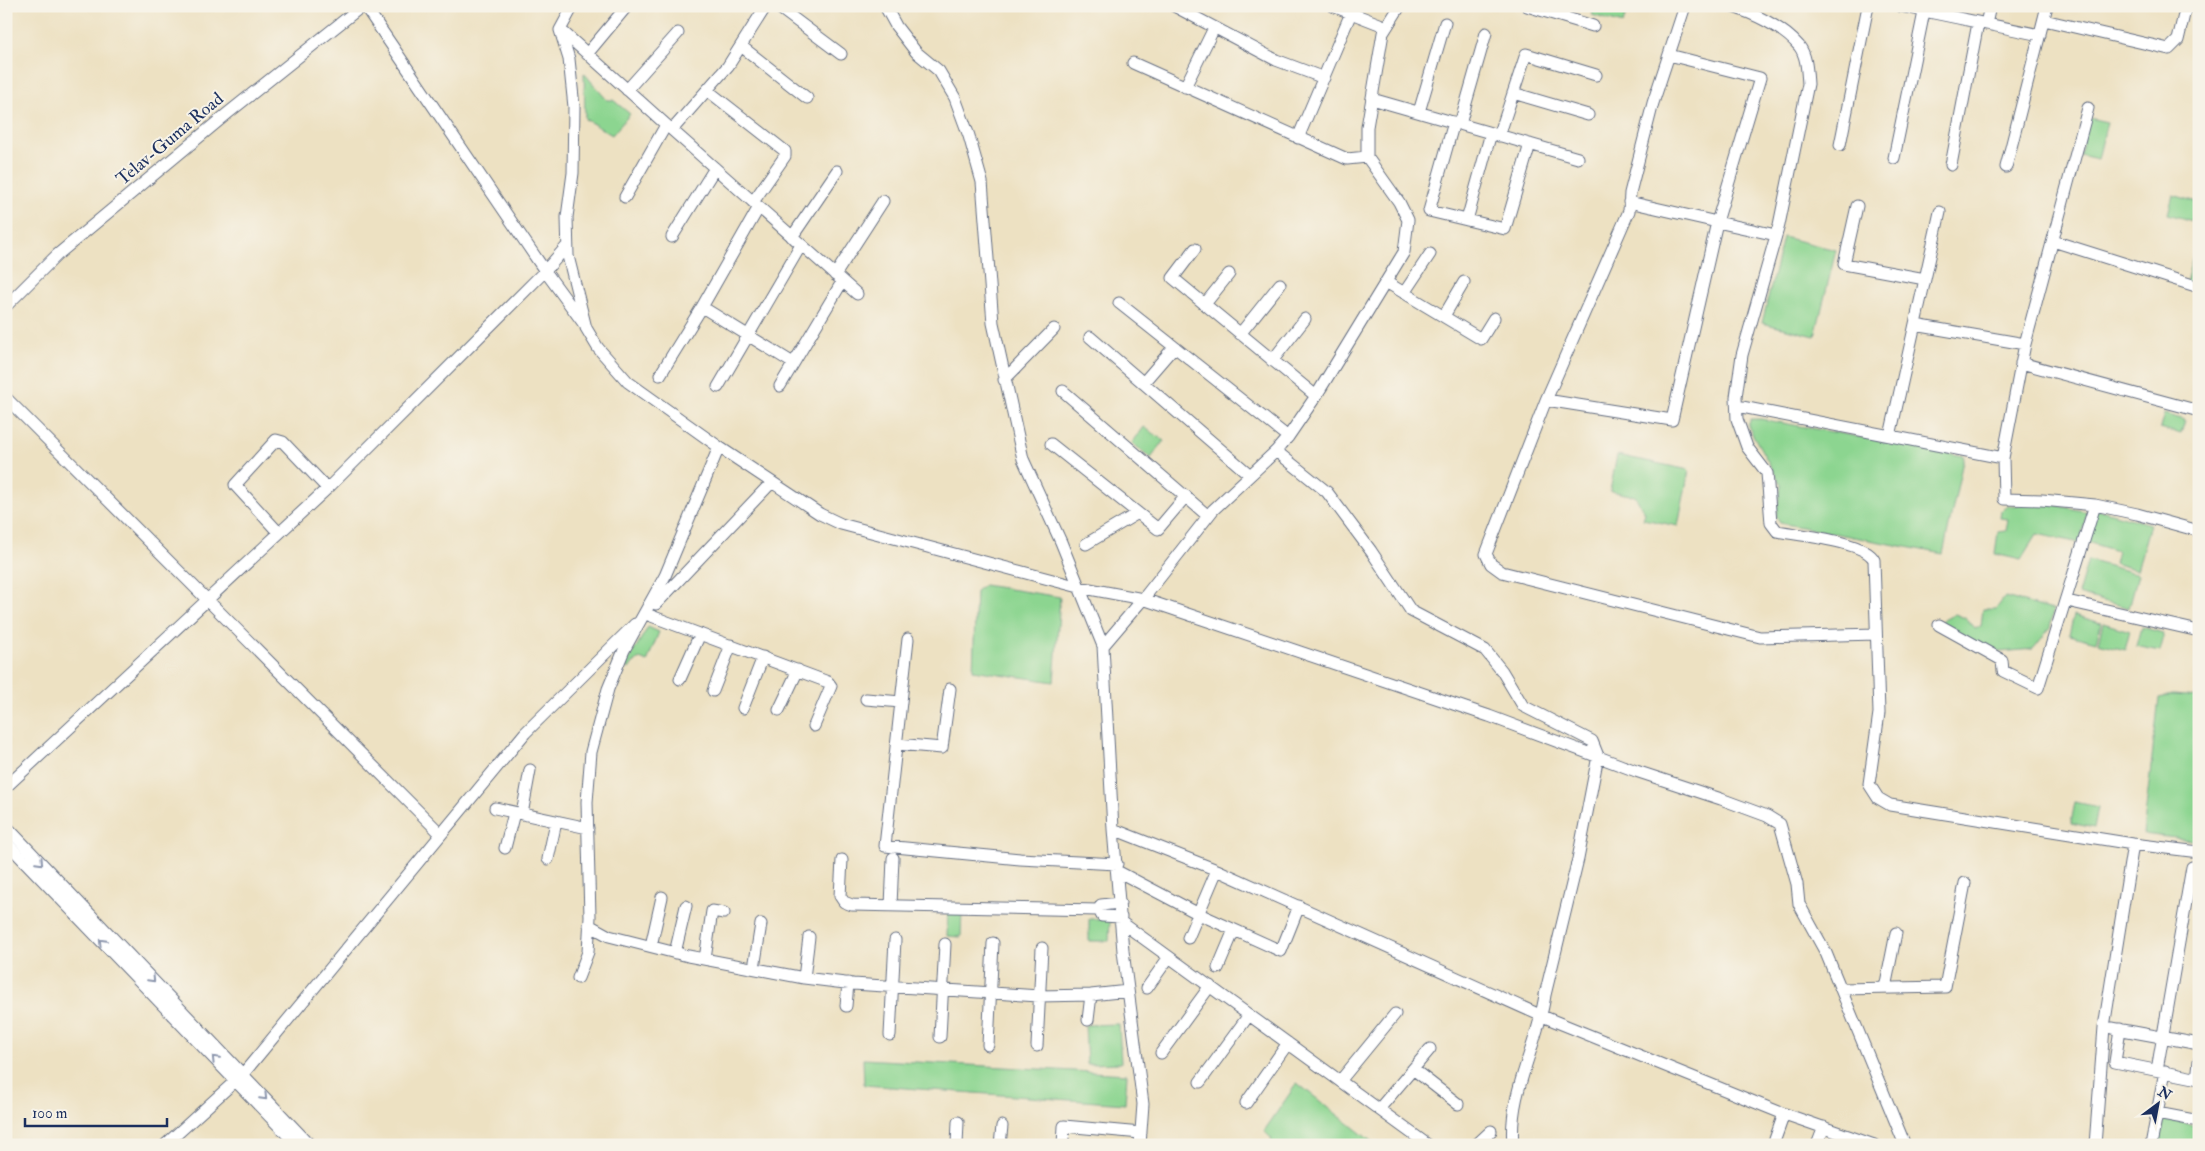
<svg xmlns="http://www.w3.org/2000/svg" width="2205" height="1151" font-family="'IM FELL Double Pica',serif">
	<style>
		.green { fill: #8cd590; stroke: #548277 }
		.lines { fill: none; stroke-linecap: round; stroke-linejoin: round }
		.minor-casing { stroke: #646d81; stroke-width: 13 }
		.minor { stroke: #fff; stroke-width: 11 }
		.oneway { stroke: #8d97ae }
		.labels { text-anchor: middle; dominant-baseline: central; stroke-width: 4; stroke-linejoin: round; paint-order: stroke }
		.street-label { font-size: 18px; fill: #1b2f5e; stroke: #f7f3e8 }
	</style>
	<rect width="100%" height="100%" fill="#f7f3e8"/>
	<filter id="ink" filterUnits="userSpaceOnUse"><feTurbulence type="fractalNoise" baseFrequency=".02" numOctaves="2"/><feDisplacementMap in="SourceGraphic" scale="10" xChannelSelector="R" yChannelSelector="G"/><feConvolveMatrix kernelMatrix="1 2 1 2 8 2 1 2 1" color-interpolation-filters="sRGB"/></filter>
	<filter id="wash" filterUnits="userSpaceOnUse"><feTurbulence type="fractalNoise" baseFrequency=".0096" numOctaves="4" result="noise"/><feDisplacementMap in="SourceGraphic" scale="20" xChannelSelector="R" yChannelSelector="G"/><feGaussianBlur stdDeviation="1.12" result="paint"/><feColorMatrix in="noise" values="0 0 0 0 0 0 0 0 0 0 0 0 0 0 0 0 0 1.4 0 .05"/><feComposite in="paint" operator="in"/></filter>
	<g filter="url(#wash)">
		<rect width="100%" height="100%" fill="#ede1c2"/>
		<path class="green" d="M1594 6H1628L1623 24 1592 15Z
			M584 73 607 100H613L630 114 612 135 585 119Z
			M2089 118 2107 122 2098 159 2080 155Z
			M2173 195 2197 202 2192 221 2168 214Z
			M2199 234V285L2186 282Z
			M1783 237 1836 250 1815 336 1762 323Z
			M2164 414 2185 420 2181 434 2160 428Z
			M1751 419H1761L1964 456 1943 554 1780 523 1776 517 1781 485 1748 426Z
			M1144 427 1164 441 1151 458 1132 443Z
			M1617 455 1689 470 1678 526 1643 519 1645 513 1635 496 1610 491Z
			M2047 503 2087 512 2080 543 2037 534 2021 560 1995 554 1998 532 2006 531 2008 519 2000 518 2001 511 2007 506Z
			M2097 509 2150 524 2137 570 2114 563 2117 551 2087 542Z
			M2088 560 2138 574 2129 608 2078 594Z
			M984 585 1060 597 1054 682 973 670 976 591Z
			M2005 597 2053 610 2050 628 2033 649 2000 652 1977 645 1940 622 1955 614 1965 618 1975 629 1981 626 1983 609H1996Z
			M2074 615 2101 623 2096 642 2069 635Z
			M2103 623 2130 631 2125 650 2098 643Z
			M648 627 659 632 647 662 640 659 633 663 629 669 625 666Z
			M2141 627 2164 633 2159 651 2136 646Z
			M2173 695 2199 697V841L2143 834 2159 698Z
			M2075 802 2098 807 2094 828 2071 823Z
			M948 909 962 910 961 937 947 936Z
			M1089 919H1110L1109 941H1089Z
			M1119 1024 1121 1063 1087 1064 1085 1025Z
			M863 1059 1127 1074 1125 1104 864 1085Z
			M1297 1083 1376 1145H1268L1272 1139 1264 1131Z
			M2164 1119 2199 1126V1145H2159Z"/>
	</g>
	<g filter="url(#ink)">
		<g class="lines">
			<g class="minor-casing">
				<path id="minor" d="M365 6 545 271 567 246
					M573 6 560 30 569 59 574 107 573 173 567 217 568 256 586 328 598 348 628 382 719 447 665 576 624 650 608 689 591 752 587 802 590 917 588 952 578 978
					M777 6 841 54
					M885 6 896 26 916 52 939 71 955 98 969 136 982 182 993 323 1023 459 1061 542 1103 646
					M1174 6 1276 60 1324 78
					M1333 6 1387 27
					M1527 6 1593 26
					M1730 6C1753 13 1783 27 1799 46 1807 56 1807 72 1808 84L1779 225 1742 355 1736 397 1737 419 1747 447 1767 473 1771 523 1777 531C1798 535 1865 541 1874 560L1879 713 1869 784 1878 798 1890 805 2133 844 2199 852
					M1900 6 2040 35
					M2044 20 2169 49 2178 40 2186 6
					M1986 24 1990 6
					M562 31 672 130 728 66 766 6
					M741 46 807 98
					M587 54 627 6
					M1669 55 1760 78 1717 222 1776 235
					M1133 63 1347 159 1367 157
					M1185 87 1214 28
					M627 90 678 33
					M707 90 785 151V156L753 202
					M1513 93 1588 115
					M1372 99 1578 158
					M1419 112 1445 23
					M1454 122 1429 211 1505 229 1530 144
					M1460 124 1486 33
					M672 130 857 294
					M1499 136 1526 54 1596 75
					M1298 138 1351 13
					M1840 145 1868 6
					M1894 158 1924 12
					M1951 165 1978 23
					M2006 167 2047 6
					M625 197 666 125
					M1629 202 1717 222 1672 420 1546 400 1629 211 1630 193 1653 103 1685 6
					M1857 206 1844 264 1925 279
					M1467 220 1491 133
					M672 237 715 168
					M792 237 837 171
					M2053 241 2199 287
					M1195 249 1173 278 1316 396
					M835 275 883 201
					M1386 282 1481 339 1494 318
					M1404 293 1430 254
					M1119 303 1288 437
					M1205 304 1229 274
					M6 306 57 255 228 113 362 6
					M702 307 793 363
					M1444 316 1464 282
					M1915 325 2025 344
					M1240 334 1280 284
					M1090 337 1250 475
					M1272 361 1305 319
					M2021 363 2199 411
					M660 375 702 307 759 207
					M1004 380 1054 329
					M1143 383 1174 347
					M780 386 842 282
					M718 387 801 245
					M1063 391 1208 516
					M6 398 441 834
					M1546 400 1486 554 1491 564 1502 572 1760 637 1876 634
					M1737 406 2003 458 2025 344 2088 108
					M1890 436 1940 212
					M1051 444 1158 529 1186 496
					M719 447 820 514 841 524 1079 587 1143 599 1489 716 1636 771 1721 799 1767 816 1780 824 1797 884 1799 904 1826 953 1905 1145
					M1276 451 1327 492 1371 551 1411 611 1485 650 1502 671 1523 706 1592 741 1598 756 1578 859 1545 995C1538 1046 1508 1092 1513 1145
					M2003 458 2004 499 2042 500 2095 505
					M279 533 235 485 276 440 283 442 327 488
					M1086 544 1138 513
					M2067 601 2199 631
					M656 604 772 482
					M646 614 828 682 831 686 814 726
					M1939 625 2002 660 2003 671 2038 688 2095 505 2137 514 2199 531
					M908 639 885 846 1020 859 1117 864
					M680 679 700 634
					M713 691 731 645
					M866 699 901 702
					M743 708 763 657
					M779 710 798 670
					M897 744 942 748 950 689
					M6 787 331 485 545 271 584 324
					M495 808 588 828
					M522 814 530 770
					M6 826 310 1145
					M1113 829 1217 870 1542 1016 1779 1112 1874 1145
					M6 842 297 1145
					M505 848 514 813
					M548 859 556 822
					M842 860 840 896 844 902 852 905 1099 910
					M1117 871 1199 914 1281 951 1299 906
					M1120 903 1101 905 1099 910 1102 916 1121 917
					M891 906 893 858
					M1121 922 1428 1145
					M589 925 609 936 688 956 804 978 853 984 1039 996 1091 995 1128 991
					M1188 938 1217 870
					M651 946 662 897
					M675 953 686 906
					M705 959 712 911 724 913
					M754 968 761 924
					M1218 968 1234 930
					M804 978 809 937
					M1147 988 1169 957
					M1885 988 1896 933
					M1841 989 1945 987 1965 883
					M846 1006 848 983
					M1088 1020 1091 995
					M2112 1028 2199 1044
					M2120 1029 2115 1062 2199 1079
					M890 1035 895 940
					M940 1037 945 944
					M988 1045 993 943
					M1037 1046 1042 948
					M1161 1053 1210 986
					M1413 1069 1458 1104
					M2157 1070 2192 867
					M2197 1079 2199 1061
					M1340 1081 1395 1014
					M1200 1082 1249 1015
					M1246 1103 1288 1043
					M1379 1109 1430 1049
					M2157 1113 2199 1121
					M165 1145 243 1074 525 733 635 624
					M957 1145 958 1122
					M1000 1145 1002 1126
					M1063 1145 1064 1126 1141 1133
					M1140 1145 1143 1104 1123 951 1113 829 1103 646 1143 599 1213 510 1276 451 1288 437 1316 396 1404 252 1408 220 1399 202 1367 157V127L1383 33 1400 6
					M1476 1145 1491 1131
					M1773 1145 1784 1114
					M1817 1145 1824 1127
					M2095 1145 2104 1027 2133 844
					M2151 1145 2165 1071"/>
			</g>
			<use href="#minor" class="minor"/>
		</g>
		<defs><path id="oneway-chevron" d="M-2-3.5L2.5 0L-2 3.5" fill="none" stroke-width="1.6" stroke-linecap="round" stroke-linejoin="round" transform="scale(1.25)"/></defs>
		<g class="oneway">
			<use href="#oneway-chevron" transform="translate(40 862) rotate(46)"/>
			<use href="#oneway-chevron" transform="translate(102 942) rotate(-134)"/>
			<use href="#oneway-chevron" transform="translate(152 979) rotate(46)"/>
			<use href="#oneway-chevron" transform="translate(215 1059) rotate(-134)"/>
			<use href="#oneway-chevron" transform="translate(264 1097) rotate(46)"/>
		</g>
	</g>
	<g class="labels">
		<g class="street-label">
			<text transform="translate(170 139) rotate(-40)">Telav-Guma Road</text>
		</g>
	</g>
	<rect width="2205" height="1151" fill="none" stroke="#f7f3e8" stroke-width="25"/>
	<g transform="translate(2158 1104) rotate(32)" stroke="#f7f3e8" stroke-width="4" paint-order="stroke">
	<path d="M0-4L9 19L0 12L-9 19Z" fill="#1b2f5e"/>
	<text y="-8" font-size="14" font-weight="bold" text-anchor="middle" fill="#1b2f5e">N</text>
	</g>
	<path d="M25 1118v8h142v-8" fill="none" stroke="#1b2f5e" stroke-width="2.5"/>
	<text x="32" y="1118" font-size="15" fill="#1b2f5e" stroke="#f7f3e8" stroke-width="4" paint-order="stroke">100 m</text>
</svg>
